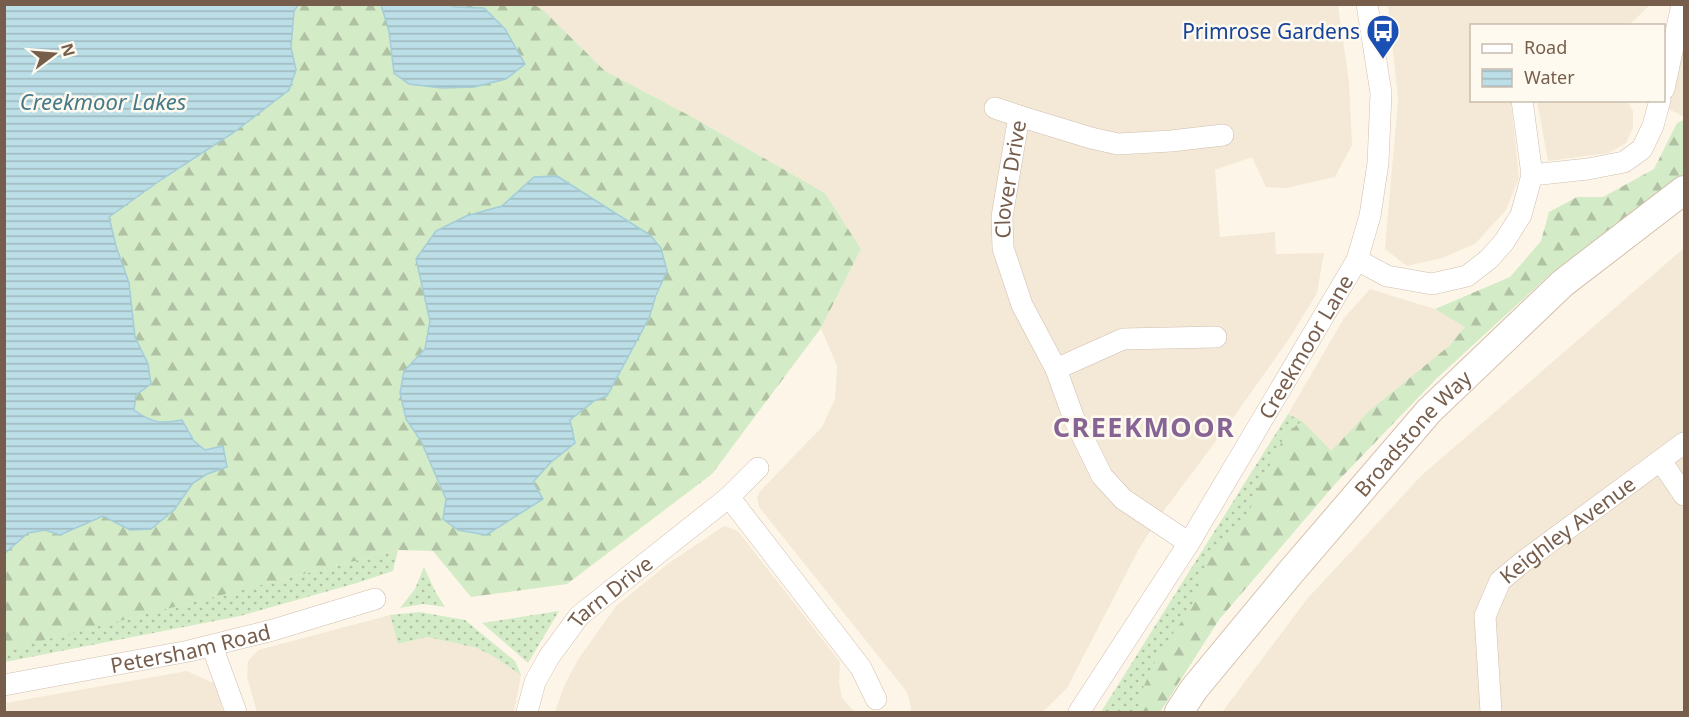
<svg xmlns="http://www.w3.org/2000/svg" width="1689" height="717" font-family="'Noto Sans',sans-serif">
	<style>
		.residential { fill: #f4e9d7 }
		.grass { fill: url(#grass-dots) }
		.forest { fill: url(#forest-firs); fill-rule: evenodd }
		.water { fill: url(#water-rules); stroke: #a2cdd9; stroke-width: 1.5 }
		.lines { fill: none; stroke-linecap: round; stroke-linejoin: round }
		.street-casing { stroke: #cfbeae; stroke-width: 22 }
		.secondary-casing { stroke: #d4c1ae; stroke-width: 30 }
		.street { stroke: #fff; stroke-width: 21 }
		.secondary { stroke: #fff; stroke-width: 28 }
		.labels { text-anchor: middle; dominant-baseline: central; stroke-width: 5; stroke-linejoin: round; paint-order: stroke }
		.transit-label { font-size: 21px; fill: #164399; stroke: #fffaef; text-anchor: end }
		.street-label { font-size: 21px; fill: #775e4c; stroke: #fffaef }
		.water-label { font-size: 22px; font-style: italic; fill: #457a8b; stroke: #fffaef }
		.district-label { font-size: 27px; font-weight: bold; letter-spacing: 1.5px; fill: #866493; stroke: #fffaef }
	</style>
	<defs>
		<pattern id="grass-dots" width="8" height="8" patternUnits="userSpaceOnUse" patternTransform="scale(1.5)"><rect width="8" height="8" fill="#d3ebc6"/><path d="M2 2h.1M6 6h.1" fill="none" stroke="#b0c2a3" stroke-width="1.8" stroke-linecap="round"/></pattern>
		<pattern id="forest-firs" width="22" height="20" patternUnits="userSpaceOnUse" patternTransform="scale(1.5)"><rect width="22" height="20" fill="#d3ebc6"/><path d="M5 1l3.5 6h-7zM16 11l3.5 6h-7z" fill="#b0c2a3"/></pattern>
		<pattern id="water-rules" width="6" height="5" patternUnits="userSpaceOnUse" patternTransform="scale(1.5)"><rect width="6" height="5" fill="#bcdee7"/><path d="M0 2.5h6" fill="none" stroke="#9eb7bd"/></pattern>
	</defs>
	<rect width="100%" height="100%" fill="#fdf6e8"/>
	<path class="residential" d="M534 5H1338L1349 82 1352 145 1335 177 1286 188 1266 187 1252 157 1215 170 1220 237 1275 232 1276 254 1324 253 1317 293 1289 339 1228 425 1165 509 1140 547 1067 688 1043 712H910L911 708 907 692 759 507 757 497 761 490 822 427 835 399 837 366 821 328 861 249 825 193 692 117 605 71 542 9Z
		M1388 5H1650L1629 25 1472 26V100L1511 101 1519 178 1506 210 1475 244 1442 258 1407 266 1385 249 1398 99Z
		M1684 45V117L1667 108Z
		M1537 101H1627L1633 111V128L1626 143 1609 153 1548 161Z
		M1684 248V712H1222L1307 599 1422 475Z
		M1370 289 1435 309 1466 326 1449 346 1369 411 1331 451 1302 421 1288 414 1344 318Z
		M724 526 738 531 840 662 839 683 842 698 855 712H555L564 686 579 658 616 606 669 563Z
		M390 615 399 644 428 637 477 648 496 658 521 675 514 712H257L247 677 248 661 258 650Z
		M187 671 216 684 223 712H5V703Z"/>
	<path class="grass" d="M1288 414 1302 421 1331 451 1218 621 1160 712H1101Z
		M398 550 393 571 357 583 240 616 5 662 4 650Z
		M424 567 435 591 445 607 423 604 400 608 415 589Z
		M559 611 528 663 482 623Z
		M420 612 465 620 515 661 521 675 496 658 477 648 428 637 398 644 390 615Z"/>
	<path class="forest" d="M298 5H381L389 31 395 73 484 8 455 7 451 5H534L542 9 605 71 692 117 825 193 861 249 821 328 712 474 567 584 471 597 433 551 398 550 5 650 4 553 28 533 104 516 130 530 174 510 193 483 207 474 227 467 194 441 182 420C160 424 152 423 134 410L136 395 148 364 135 337 129 283 116 246 108 216 162 179 296 70C292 51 286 21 298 5ZM534 177 667 271 656 295 649 318 607 396 594 401 570 420 575 443 550 463 533 482 444 519 446 499 421 441 406 419 404 371 425 349 430 321 416 259 436 231 466 216 502 206Z
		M1684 120V176L1555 270 1437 378 1335 484 1218 621 1160 712H1143L1137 701 1160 651 1193 606 1209 552 1248 517 1254 497 1285 435 1302 421 1331 451 1369 411 1449 346 1465 327 1435 309 1510 277 1541 241 1549 212 1577 197H1603L1654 169 1677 123Z"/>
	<path class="water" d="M5 4 298 5 294 11 291 47 296 70 289 90 233 133 162 179 109 217 116 246 129 283 135 337 148 364 151 384 136 395 134 410C152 423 160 424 182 420L194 441 205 450 223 446 227 467 207 474 193 483 174 510 151 529 130 530 103 516 60 535 45 530 28 533 5 553Z
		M451 5 455 7 484 8 505 29 525 64 506 79 474 87 442 88 409 84 394 73 389 31 381 5Z
		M557 176 650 235 661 248 667 271 656 295 649 318 607 396 594 401 570 420 575 443 550 463 533 482 543 499 486 535 458 530 443 519 446 499 421 441 406 419 400 393 404 371 425 349 430 321 416 259 436 231 466 216 502 206 534 177Z"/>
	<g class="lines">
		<g class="street-casing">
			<g id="street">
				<path d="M1664 89 1682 4"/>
				<path d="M1522 100 1532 175"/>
				<path d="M995 108 1019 116"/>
				<path d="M1357 260 1387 276 1432 284 1467 276 1489 259 1504 242 1521 215 1532 175 1588 169 1624 162 1642 149 1653 126 1660 100"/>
				<path d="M1056 369 1123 339 1216 337"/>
				<path d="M1661 461 1684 495"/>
				<path d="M729 497 758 468"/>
				<path id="s1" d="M1189 543 1123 499 1102 476 1074 419 1056 369 1022 305 1003 248 1002 217 1019 116 1091 138 1118 144 1171 141 1223 135"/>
				<path d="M212 646 236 712"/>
				<path id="s2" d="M4 685 189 651 273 630 375 599"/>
				<path id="s3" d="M527 712 535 682 549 657 579 616 729 497 861 668 876 699"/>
				<path id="s4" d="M1079 712 1189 543 1357 260 1370 216 1378 163 1381 93 1367 4"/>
				<path id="s5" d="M1491 712 1485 616 1500 581 1524 561 1684 443"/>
			</g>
		</g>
		<g class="secondary-casing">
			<g id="secondary">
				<path id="s6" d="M1179 712 1194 689 1290 573 1429 411 1563 283 1684 190"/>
			</g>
		</g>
		<use href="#street" class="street"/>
		<use href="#secondary" class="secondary"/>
	</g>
	<defs>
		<g id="bus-pin" transform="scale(1.725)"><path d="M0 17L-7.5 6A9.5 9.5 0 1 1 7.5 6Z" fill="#1a4fb4" stroke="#fffaef"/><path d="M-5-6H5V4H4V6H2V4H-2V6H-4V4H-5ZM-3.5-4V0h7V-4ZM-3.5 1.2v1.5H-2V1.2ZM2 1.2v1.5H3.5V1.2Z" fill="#fff"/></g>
	</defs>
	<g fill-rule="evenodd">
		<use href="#bus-pin" x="1383" y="31"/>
	</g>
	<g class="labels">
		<g class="transit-label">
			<text x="1360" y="31">Primrose Gardens</text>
		</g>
		<g class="street-label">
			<text stroke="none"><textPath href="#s1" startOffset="429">Clover Drive</textPath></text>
			<text stroke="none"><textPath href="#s4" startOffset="430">Creekmoor Lane</textPath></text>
			<text stroke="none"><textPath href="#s6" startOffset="364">Broadstone Way</textPath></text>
			<text stroke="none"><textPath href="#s5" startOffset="219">Keighley Avenue</textPath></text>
			<text stroke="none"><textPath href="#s3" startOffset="150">Tarn Drive</textPath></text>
			<text stroke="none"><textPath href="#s2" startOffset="190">Petersham Road</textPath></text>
		</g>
		<g class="water-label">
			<text x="103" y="101">Creekmoor Lakes</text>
		</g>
		<g class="district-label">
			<text x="1144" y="426">CREEKMOOR</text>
		</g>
	</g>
	<rect width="1689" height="717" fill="none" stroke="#775e4c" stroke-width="12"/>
	<rect x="1470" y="24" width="195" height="78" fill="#fffaef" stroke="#c9bcae" stroke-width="1.5"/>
	<rect x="1482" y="44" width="30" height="9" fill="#ffffff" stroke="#c9bcae" stroke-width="1.5"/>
	<text x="1524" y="54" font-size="18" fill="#775e4c">Road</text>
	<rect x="1482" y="69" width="30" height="18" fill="url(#water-rules)" stroke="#c9bcae" stroke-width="1.5"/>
	<text x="1524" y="84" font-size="18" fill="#775e4c">Water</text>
	<g transform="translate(54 54) rotate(74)" stroke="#fffaef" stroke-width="4.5" paint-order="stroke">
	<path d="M0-4.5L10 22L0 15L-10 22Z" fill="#775e4c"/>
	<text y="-9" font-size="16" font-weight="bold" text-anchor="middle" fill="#775e4c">N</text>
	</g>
</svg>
